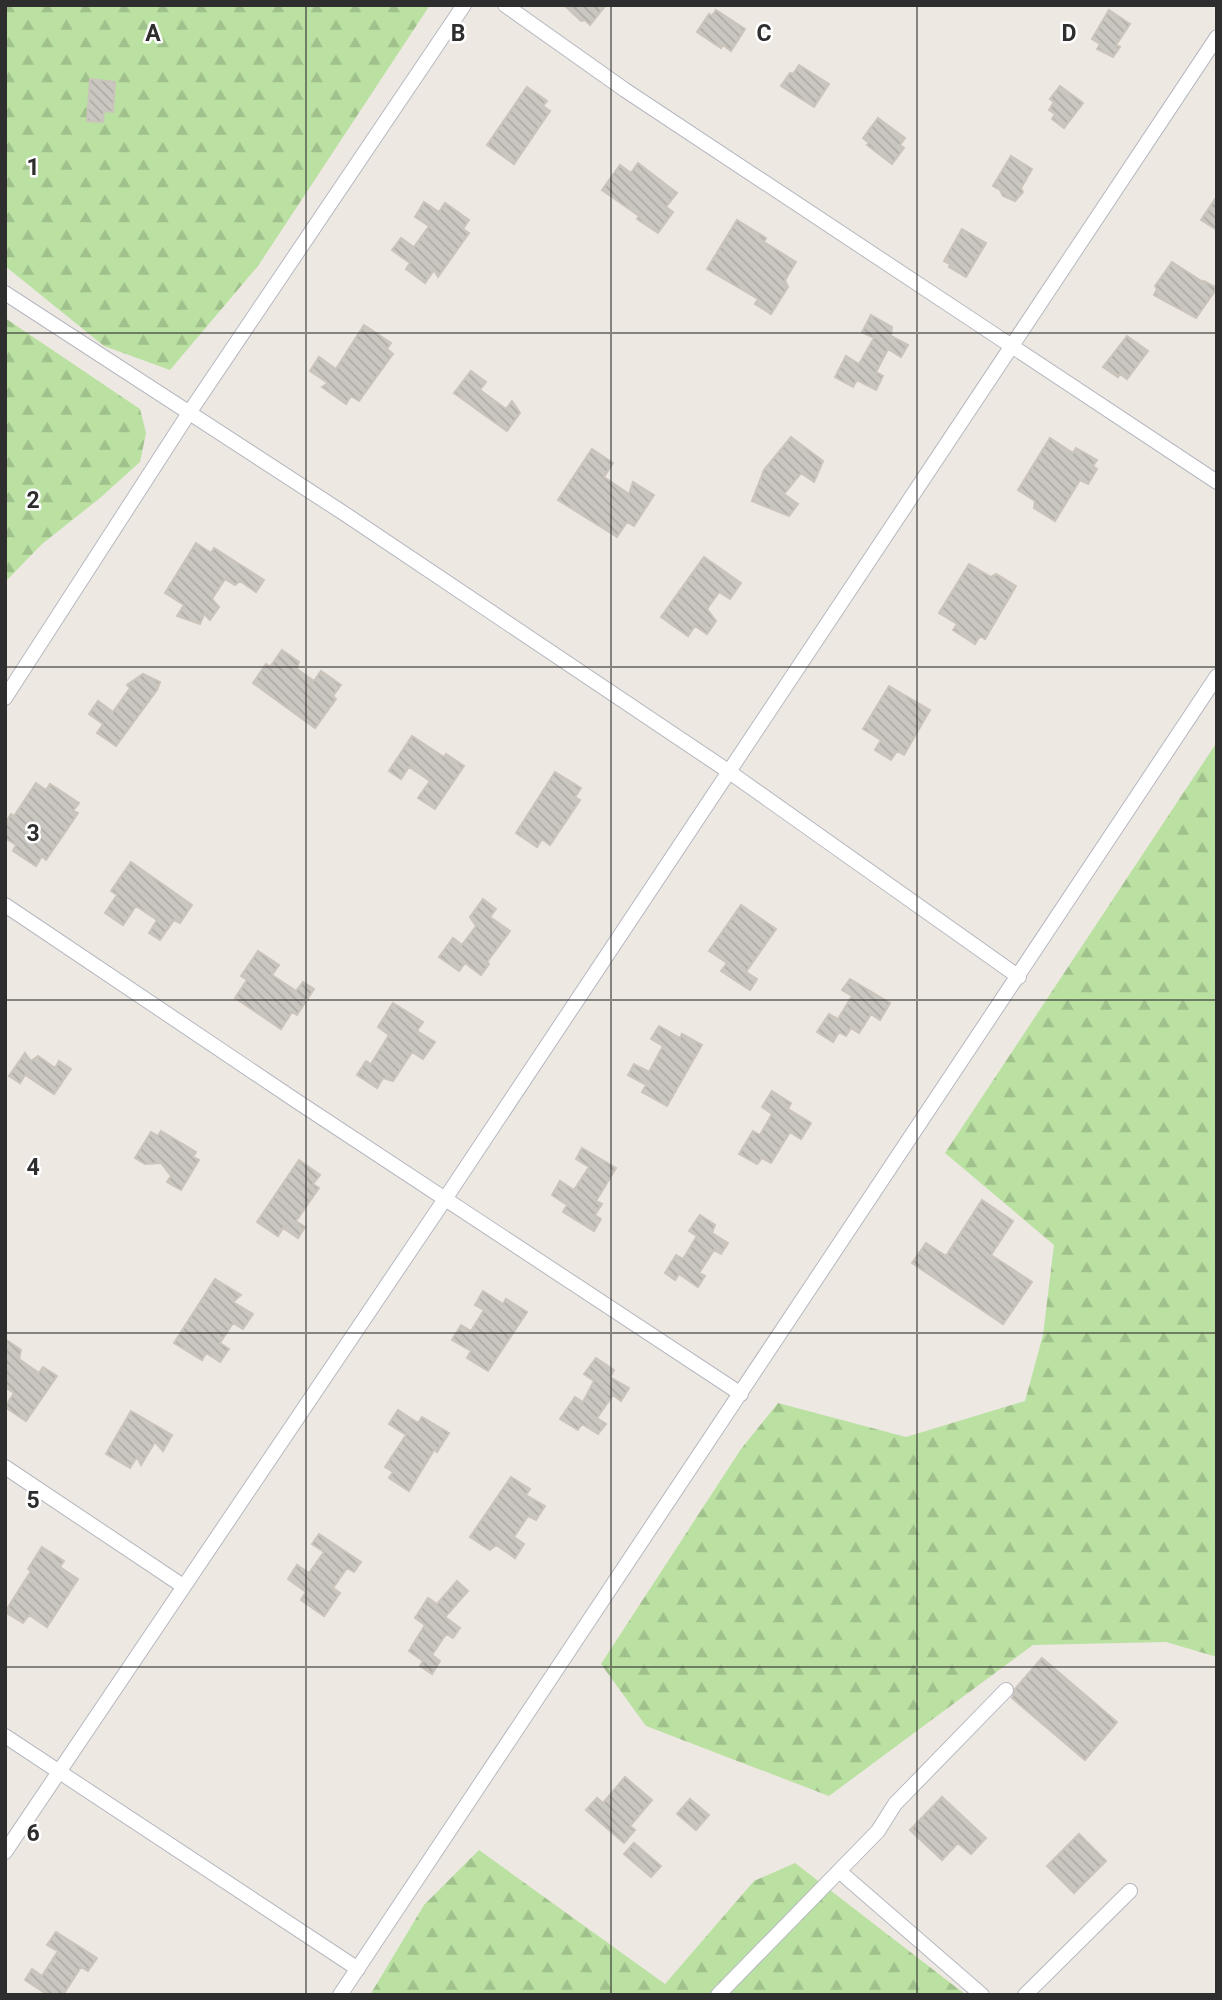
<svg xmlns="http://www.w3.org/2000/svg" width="1222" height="2000" font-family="Roboto,sans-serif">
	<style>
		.forest { fill: url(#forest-firs) }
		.building { fill: url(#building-back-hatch); stroke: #cac4bb; stroke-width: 2 }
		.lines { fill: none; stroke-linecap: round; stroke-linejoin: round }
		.street-casing { stroke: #b5b8c0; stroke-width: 16 }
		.street { stroke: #fff; stroke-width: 14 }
		.grid { fill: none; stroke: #2e2e2e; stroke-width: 2; stroke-opacity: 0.55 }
		.grid-label { font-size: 23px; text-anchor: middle; font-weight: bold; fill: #2e2e2e; stroke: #fff; stroke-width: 5; stroke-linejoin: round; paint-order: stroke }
	</style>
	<defs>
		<pattern id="forest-firs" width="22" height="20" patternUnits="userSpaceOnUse" patternTransform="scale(1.75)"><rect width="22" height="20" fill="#bae1a2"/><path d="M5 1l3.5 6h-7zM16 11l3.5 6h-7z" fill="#a0c18c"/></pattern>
		<pattern id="building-back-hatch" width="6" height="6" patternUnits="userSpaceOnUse" patternTransform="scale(1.75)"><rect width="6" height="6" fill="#cac6c0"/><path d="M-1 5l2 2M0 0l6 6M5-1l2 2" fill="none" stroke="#aeaaa5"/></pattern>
	</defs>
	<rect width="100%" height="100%" fill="#eee8e2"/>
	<path class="forest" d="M5 5H430L258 266 170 370 104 346 5 266Z
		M5 318 140 409 146 433 140 462 100 498 42 544 5 582Z
		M1217 742V1657L1166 1642 1033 1645 829 1796 646 1726 601 1664 741 1449 778 1403 906 1437 1025 1401 1043 1335 1054 1245 945 1153Z
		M479 1850 665 1984 754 1881 795 1863 966 1995H370L424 1905Z"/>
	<path class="building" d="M564 5H606L590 25 585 20 581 21Z
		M716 10 745 29 731 51 723 45 721 48 697 32 709 14 712 16Z
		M1109 10 1130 24 1116 45 1120 47 1113 57 1097 49 1100 44 1092 39Z
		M799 65 829 84 814 107 781 86 790 73 793 74Z
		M90 79 115 82 113 112 104 111 103 122 87 121Z
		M1060 86 1083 103 1064 128 1052 119 1055 114 1049 110 1054 102 1050 99Z
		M527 87 547 101 543 106 550 111 514 164 487 145Z
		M878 118 905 138 900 145 904 148 892 164 867 145 869 143 863 138Z
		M1011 156 1032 169 1021 188 1023 192 1015 201 1003 196 1000 190 993 186Z
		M638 163 677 193 666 207 673 212 658 233 637 219 639 216 602 190 620 165 631 173Z
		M1217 196V230L1201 220Z
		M424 202 439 212 445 203 469 220 463 229 469 233 438 277 434 270 425 283 406 269 410 263 392 250 401 238 414 247 429 226 415 217Z
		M737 220 766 238 764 242 796 262 785 280 788 287 771 314 755 304 758 299 707 269Z
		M962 229 986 243 966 277 949 267 950 264 944 261Z
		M1172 262 1203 282 1204 281 1217 288 1196 318 1154 295 1157 289 1155 286Z
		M871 315 892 327 891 336 908 345 901 357 888 349 876 372 883 376 876 390 857 380 853 387 835 377 846 356 859 364 874 338 862 332Z
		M364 325 391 343 387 349 393 354 359 401 351 396 346 404 322 387 328 383 310 371 319 357 336 369Z
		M1127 336 1148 351 1127 379 1120 374 1118 377 1103 367Z
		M471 371 486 382 480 390 506 409 512 401 520 413 507 431 454 393Z
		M791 437 823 461 814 482 801 473 784 494 798 504 789 516 752 501 764 470Z
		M1050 438 1073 453 1076 448 1097 460 1093 466 1097 469 1088 484 1080 480 1055 521 1034 508 1035 501 1018 490Z
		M592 449 613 463 604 477 629 494 633 482 654 495 634 526 627 522 617 537 558 500Z
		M196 543 211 553 214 548 264 580 256 592 240 581 235 585 225 579 212 599 219 607 210 620 204 614 200 624 177 616 184 605 165 593Z
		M704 557 741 583 730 599 719 592 707 609 716 621 707 634 695 626 688 636 661 617Z
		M969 564 991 577 996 574 1016 586 985 639 980 636 975 644 953 630 957 624 939 613Z
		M282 650 299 662 297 669 314 681 321 671 341 685 333 696 336 699 315 728 253 683 266 664 270 667Z
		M143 674 160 682 157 690 116 746 97 733 103 724 89 714 98 701 113 712 130 688 127 685Z
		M889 686 930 710 904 755 897 751 891 760 875 750 881 740 863 729Z
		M412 736 444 757 446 754 464 766 435 809 418 798 430 781 409 767 401 779 389 771Z
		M555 772 581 788 575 797 580 800 550 845 542 839 537 847 516 833Z
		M36 783 46 790 50 784 79 803 73 811 78 813 68 828 46 860 42 856 36 866 13 851 16 845 5 838V824L11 814 14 816Z
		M131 862 192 905 180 923 174 920 160 940 149 933 157 920 136 906 123 925 105 913 117 895 111 891Z
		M483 899 496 909 490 917 510 931 487 962 489 964 481 975 465 963 459 971 439 957 453 938 462 945 476 926 470 917Z
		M741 905 776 929 746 972 757 979 750 990 721 971 727 963 709 951Z
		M258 951 279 965 272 975 296 991 303 982 314 989 297 1015 292 1012 281 1029 235 998 247 980 241 976Z
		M850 979 890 1003 880 1020 871 1014 859 1033 851 1028 846 1036 839 1032 833 1042 817 1032 829 1014 838 1019 852 996 842 990Z
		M393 1003 423 1022 417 1031 435 1042 423 1059 412 1052 393 1081 383 1078 377 1088 357 1075 366 1061 371 1064 389 1035 378 1027Z
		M659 1026 680 1038 682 1034 702 1045 667 1106 642 1092 646 1085 628 1075 634 1064 649 1072 663 1046 651 1039Z
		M25 1053 31 1061 38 1056 55 1068 59 1061 71 1069 54 1094 25 1075 20 1083 9 1076Z
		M772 1091 791 1103 788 1109 811 1123 801 1139 790 1132 771 1163 762 1158 757 1164 739 1154 753 1131 760 1135 772 1114 762 1107Z
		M161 1131 196 1152 193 1157 199 1160 181 1190 167 1182 171 1176 161 1163 145 1164 135 1158 151 1132 158 1136Z
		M582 1148 616 1168 596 1201 602 1204 595 1215 601 1219 594 1231 563 1212 567 1205 552 1195 560 1181 574 1190 589 1167 576 1159Z
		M299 1160 320 1175 313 1184 319 1188 296 1221 305 1227 298 1238 283 1228 278 1236 257 1222Z
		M982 1200 1013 1221 991 1255 1032 1282 1003 1324 912 1263 926 1243 946 1256Z
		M700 1215 715 1225 712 1233 728 1243 721 1254 714 1250 699 1273 705 1276 698 1287 679 1274 675 1280 665 1273 676 1255 683 1259 697 1236 689 1231Z
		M215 1279 241 1295 233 1302 253 1314 243 1329 233 1323 220 1343 229 1349 220 1362 206 1353 202 1360 174 1343Z
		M483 1291 503 1304 506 1299 527 1312 488 1371 467 1358 471 1351 452 1340 461 1325 471 1331 484 1310 475 1305Z
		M5 1339 21 1350 19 1359 39 1373 43 1367 57 1376 26 1421 5 1407 14 1393 5 1387Z
		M596 1358 614 1370 610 1377 629 1388 621 1401 613 1395 597 1418 606 1424 598 1434 582 1424 578 1430 560 1419 575 1397 583 1402 594 1381 584 1374Z
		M398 1410 418 1423 422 1417 449 1433 437 1452 434 1450 409 1491 389 1478 393 1472 385 1467 406 1435 389 1424Z
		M131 1411 172 1435 163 1451 155 1442 141 1465 137 1457 130 1468 106 1454Z
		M511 1477 530 1489 526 1495 545 1506 536 1520 528 1516 514 1537 524 1544 515 1558 496 1545 490 1550 470 1537Z
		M319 1534 361 1562 354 1572 347 1568 333 1588 340 1593 324 1616 301 1600 306 1592 288 1579 297 1565 309 1573 324 1552 312 1544Z
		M42 1547 64 1561 60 1567 78 1579 47 1627 29 1615 23 1623 5 1612 31 1571 28 1569Z
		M457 1581 468 1591 445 1617 460 1628 453 1638 446 1634 432 1655 440 1661 432 1674 420 1666 423 1661 409 1651 425 1625 415 1618 428 1598 437 1604Z
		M1042 1658 1117 1722 1085 1760 1012 1698 1015 1689Z
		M625 1777 652 1800 630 1826 635 1830 624 1843 586 1810 597 1798 603 1803Z
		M942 1797 986 1838 971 1854 958 1843 942 1860 910 1830Z
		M690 1799 709 1815 696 1830 677 1814Z
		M1079 1834 1106 1861 1074 1893 1047 1866Z
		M634 1843 661 1866 651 1877 624 1854Z
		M56 1932 97 1958 88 1971 81 1967 63 1995H48L25 1980 32 1969 42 1976 58 1951 47 1945Z"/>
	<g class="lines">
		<g class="street-casing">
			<path id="street" d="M505 5 625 90 1217 482
				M5 293 345 514 728 771 1019 977
				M5 698 189 413 464 5
				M5 905 295 1100 741 1394
				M5 1467 183 1586
				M5 1736 358 1969
				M5 1852 445 1199 1217 37
				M839 1871 982 1995
				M340 1995 1217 676
				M718 1995 878 1831 895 1804 1006 1690
				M1025 1995 1130 1891"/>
		</g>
		<use href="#street" class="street"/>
	</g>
	<path class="grid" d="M306 5V1995M611 5V1995M917 5V1995M5 333H1217M5 667H1217M5 1000H1217M5 1333H1217M5 1667H1217"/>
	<g class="grid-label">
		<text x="153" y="41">A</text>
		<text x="458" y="41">B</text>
		<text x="764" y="41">C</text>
		<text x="1069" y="41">D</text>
		<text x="33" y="175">1</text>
		<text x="33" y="508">2</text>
		<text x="33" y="841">3</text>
		<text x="33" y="1175">4</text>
		<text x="33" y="1508">5</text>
		<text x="33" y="1841">6</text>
	</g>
	<rect width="1222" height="2000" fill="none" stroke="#2e2e2e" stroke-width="14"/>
</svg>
